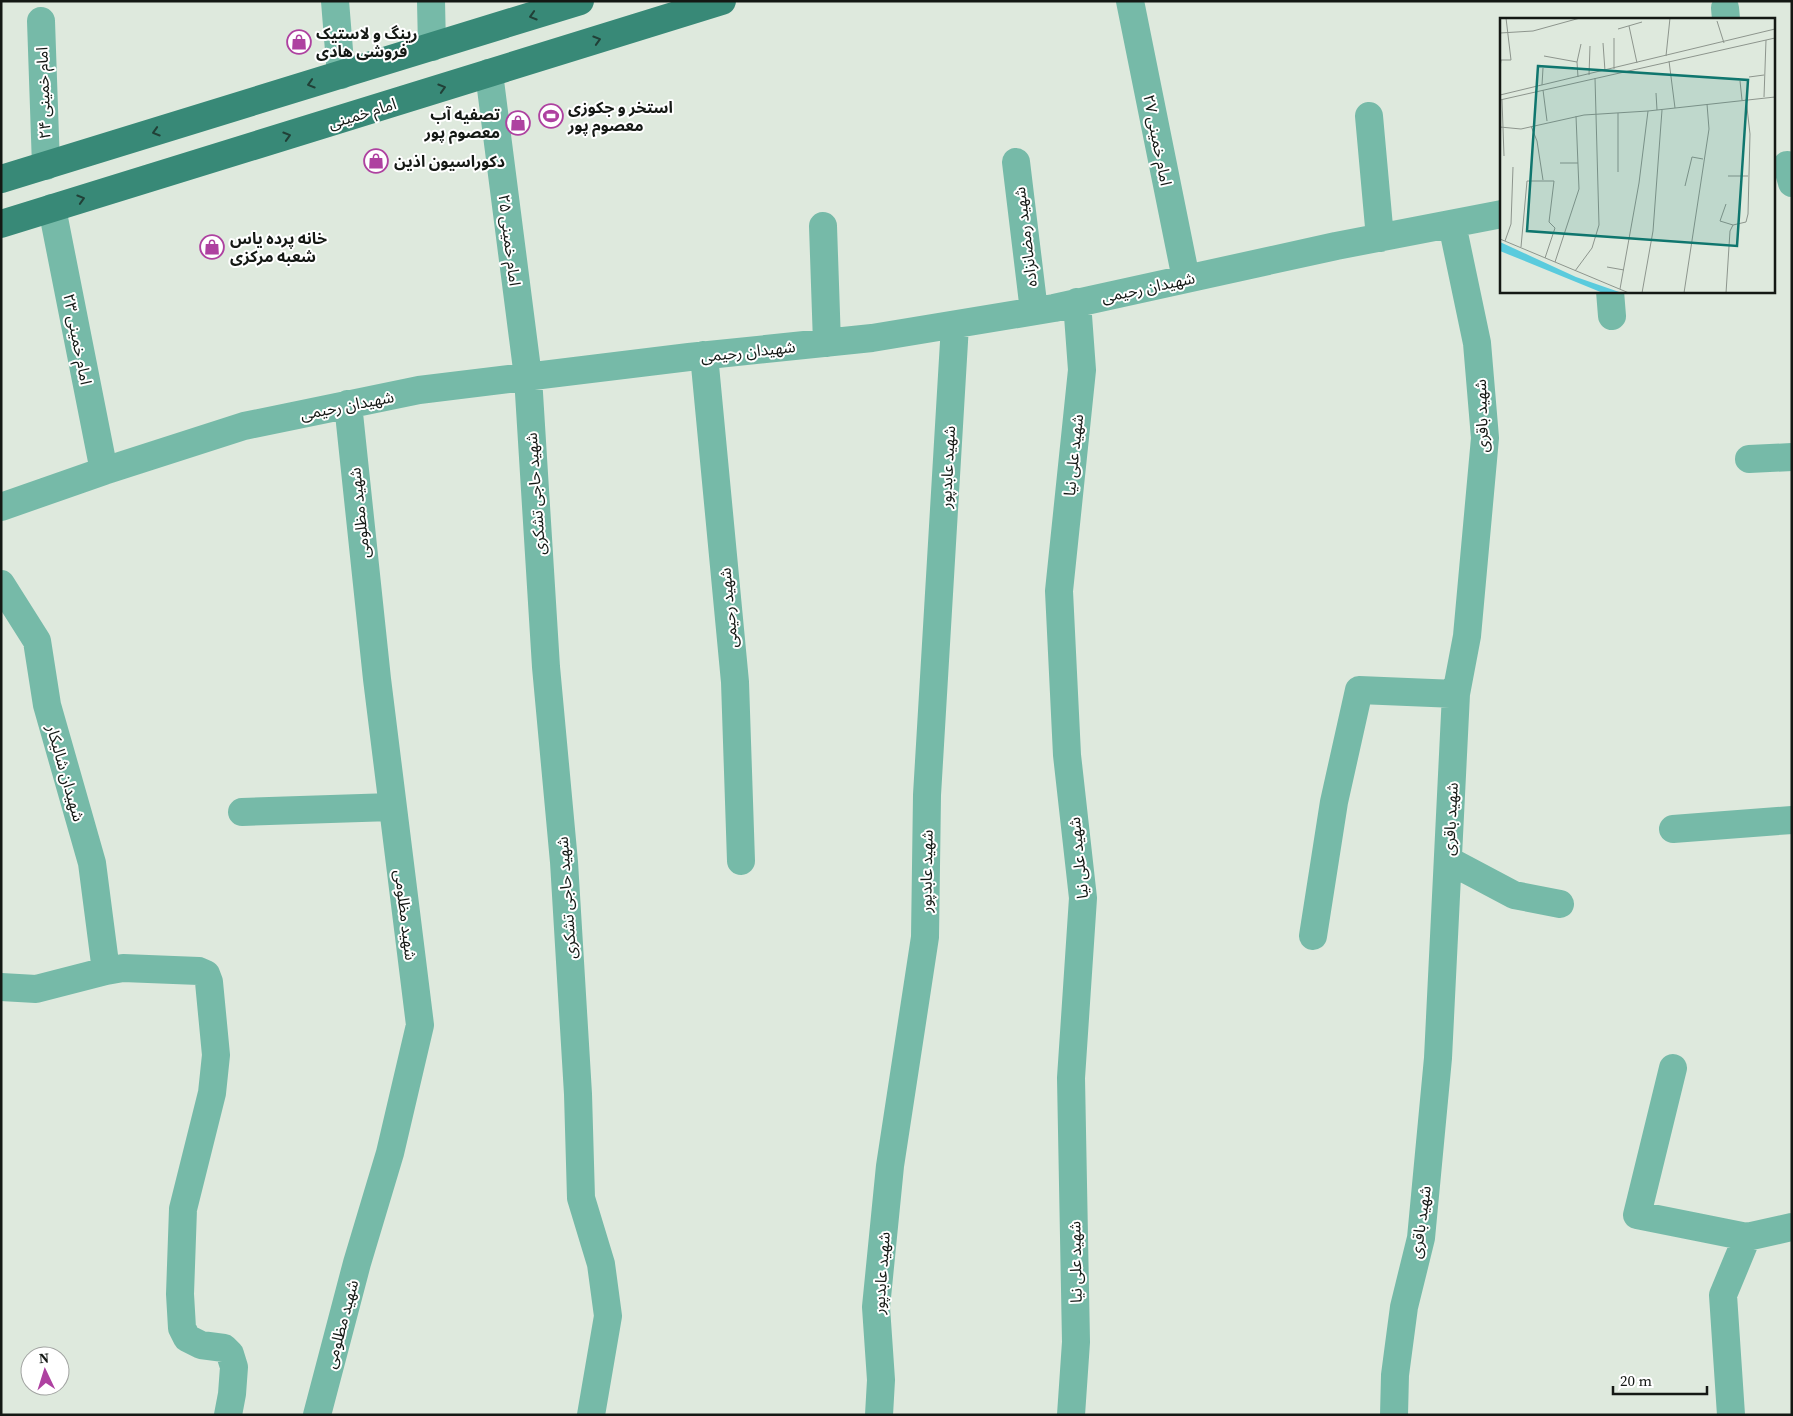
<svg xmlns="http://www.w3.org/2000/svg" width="1793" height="1416" font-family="'Source Serif 4','Noto Sans Arabic',serif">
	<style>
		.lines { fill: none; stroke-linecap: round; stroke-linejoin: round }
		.minor { stroke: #76baa8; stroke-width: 28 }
		.primary { stroke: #388977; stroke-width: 28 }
		.oneway { stroke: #214037 }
		.labels { text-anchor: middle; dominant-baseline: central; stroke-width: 4; stroke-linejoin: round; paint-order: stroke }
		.poi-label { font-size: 16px; font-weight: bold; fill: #141814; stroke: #fff; text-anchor: start }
		.street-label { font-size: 16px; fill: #141814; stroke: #fff }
		.inset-road { fill: none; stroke: #8d958d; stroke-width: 1 }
		.view { fill: #0f766e; fill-opacity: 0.15; stroke: #0f766e; stroke-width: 2.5 }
		.inset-edge { fill: none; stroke: #141814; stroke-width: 2.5 }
	</style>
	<rect width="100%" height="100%" fill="#dee9dd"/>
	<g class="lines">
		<path class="minor" d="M335 1 341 75
			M431 1 432 47
			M1130 1 1186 279
			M1725 8 1726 19
			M41 21 46 166
			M489 73 528 377 546 667 564 862 578 1094 581 1198 601 1264 608 1316 591 1415
			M1369 116 1380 238
			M1016 162 1034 311
			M1787 165 1792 183
			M52 208 104 471
			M823 226 827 343
			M1610 291 1612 316
			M704 355 735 682 741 861
			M1749 459 1792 457
			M1 507 104 471 244 426 419 390 689 357 872 338 1054 308 1336 246 1502 214
			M1 584 37 641 47 705 92 863 106 971
			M242 812 392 807
			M1673 829 1792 820
			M1448 860 1514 895 1560 904
			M1313 936 1334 802 1359 690 1456 694
			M1 987 36 989 106 971 123 968 199 971 206 974 209 982 216 1055 212 1093 183 1209 180 1294 182 1328 187 1338 201 1345 224 1348 230 1354 234 1367 232 1394 228 1415
			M1673 1068 1637 1215 1747 1237
			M317 1415 357 1263 390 1153 420 1025 377 679 348 404
			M879 1415 881 1380 876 1307 890 1166 925 937 927 795 955 325
			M1071 1415 1076 1342 1071 1078 1083 898 1067 755 1059 591 1082 370 1077 302
			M1394 1415 1395 1375 1404 1307 1421 1238 1438 1058 1456 694 1467 636 1485 438 1477 343 1452 224
			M1731 1415 1723 1295 1747 1237 1792 1227"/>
		<path class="primary" d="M1 179 580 1
			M1 224 722 1"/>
	</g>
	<defs><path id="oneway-chevron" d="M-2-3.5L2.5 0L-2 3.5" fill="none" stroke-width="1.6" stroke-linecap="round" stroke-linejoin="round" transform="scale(1.25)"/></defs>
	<g class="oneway">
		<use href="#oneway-chevron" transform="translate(533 16) rotate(163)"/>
		<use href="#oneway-chevron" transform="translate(597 40) rotate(-17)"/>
		<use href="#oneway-chevron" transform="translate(311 84) rotate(163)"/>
		<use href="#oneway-chevron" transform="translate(442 88) rotate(-17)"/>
		<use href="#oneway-chevron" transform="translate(156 132) rotate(163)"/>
		<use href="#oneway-chevron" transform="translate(287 136) rotate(-17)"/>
		<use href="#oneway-chevron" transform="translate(81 199) rotate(-17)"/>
	</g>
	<defs>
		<g id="shop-ring" transform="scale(1.25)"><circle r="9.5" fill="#fff" stroke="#ae41a0" stroke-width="1.5"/><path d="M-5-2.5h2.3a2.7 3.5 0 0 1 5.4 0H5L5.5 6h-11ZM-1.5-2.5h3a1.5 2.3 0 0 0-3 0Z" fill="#ae41a0"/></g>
		<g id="stadium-ring" transform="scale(1.25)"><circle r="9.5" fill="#fff" stroke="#ae41a0" stroke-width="1.5"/><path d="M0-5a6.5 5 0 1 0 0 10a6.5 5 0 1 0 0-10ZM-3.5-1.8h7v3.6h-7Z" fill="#ae41a0"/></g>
	</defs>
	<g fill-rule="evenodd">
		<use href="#shop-ring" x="299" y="42"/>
		<use href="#stadium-ring" x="551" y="116"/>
		<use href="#shop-ring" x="518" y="123"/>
		<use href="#shop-ring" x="376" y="161"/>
		<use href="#shop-ring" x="212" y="247"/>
	</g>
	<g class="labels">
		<g class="poi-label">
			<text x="316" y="33">رینگ و لاستیک<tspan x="316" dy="18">فروشی هادی</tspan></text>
			<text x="568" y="107">استخر و جکوزی<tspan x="568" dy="18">معصوم پور</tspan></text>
			<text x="500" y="114" text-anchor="end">تصفیه آب<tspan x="500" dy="18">معصوم پور</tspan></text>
			<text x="394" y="161">دکوراسیون اذین</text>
			<text x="230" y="238">خانه پرده یاس<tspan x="230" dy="18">شعبه مرکزی</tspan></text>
		</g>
		<g class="street-label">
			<text transform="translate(43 93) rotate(-92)">امام خمینی ۲۴</text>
			<text transform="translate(362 113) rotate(-17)">امام خمینی</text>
			<text transform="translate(1158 140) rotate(79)">امام خمینی ۲۷</text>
			<text transform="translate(1025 237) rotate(-97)">شهید رمضانزاده</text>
			<text transform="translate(510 240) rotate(83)">امام خمینی ۲۵</text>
			<text transform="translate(1148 287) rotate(-12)">شهیدان رحیمی</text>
			<text transform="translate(78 339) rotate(79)">امام خمینی ۲۳</text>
			<text transform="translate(748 351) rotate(-6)">شهیدان رحیمی</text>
			<text transform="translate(347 405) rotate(-11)">شهیدان رحیمی</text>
			<text transform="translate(1481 416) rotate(-92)">شهید باقری</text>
			<text transform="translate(1073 455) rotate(-84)">شهید علی نیا</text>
			<text transform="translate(947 467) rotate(-87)">شهید عابدپور</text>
			<text transform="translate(535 494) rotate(-94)">شهید حاجی تشکری</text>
			<text transform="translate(359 513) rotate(-96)">شهید مظلومی</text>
			<text transform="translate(728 608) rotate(-95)">شهید رحیمی</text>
			<text transform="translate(66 773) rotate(74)">شهیدان شالیکار</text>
			<text transform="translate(1450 819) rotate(-87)">شهید باقری</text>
			<text transform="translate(1078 858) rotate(-96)">شهید علی نیا</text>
			<text transform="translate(926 871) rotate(-89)">شهید عابدپور</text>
			<text transform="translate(566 898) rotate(-94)">شهید حاجی تشکری</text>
			<text transform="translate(406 915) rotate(83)">شهید مظلومی</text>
			<text transform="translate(1420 1222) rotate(-82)">شهید باقری</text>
			<text transform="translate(1075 1262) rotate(-91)">شهید علی نیا</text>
			<text transform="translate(881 1273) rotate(-86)">شهید عابدپور</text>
			<text transform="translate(341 1324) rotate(-75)">شهید مظلومی</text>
		</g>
	</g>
	<g transform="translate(1500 18)">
		<rect width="275" height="275" fill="#dee9dd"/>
		<path d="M0 224 76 259 122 275H103L0 233Z" fill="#5acbdd"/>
		<path class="inset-road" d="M217 3 224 25M129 8 137 45M118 11 142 4M0 15 33 13 80 0M114 20V51M103 25 105 53M44 38 77 44 78 59M166 38 170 0M169 43 175 90M77 44 81 26M0 50 1 42H11L6 0M89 57 90 28M249 59 264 57M240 63 242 82M42 67 43 50M43 72 47 103M156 75 157 92M0 77 275 11M264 79 266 22M0 82 275 20M2 82 4 138M118 95V154M31 108 37 123 43 162M0 109 21 111 84 97 148 93 275 79M60 145H78M228 158H248M185 168 192 139 203 141M226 186 220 203 233 207M0 221 129 275M5 223 11 206 13 149M21 229 27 163H54L49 204 55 210 45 240M55 244 79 171 76 98M107 249 124 252M75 253 92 230 99 207 95 60M120 271 139 165 148 93M142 275 153 213 162 92M184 275 209 111 207 86M226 275 230 213 233 207 246 204 248 196 250 116 246 81"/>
		<path class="view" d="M38 48 248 62 237 228 27 213Z"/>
		<rect width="275" height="275" class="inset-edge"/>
	</g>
	<rect width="1793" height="1416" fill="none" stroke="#141814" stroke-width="5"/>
	<g transform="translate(45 1371) rotate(356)"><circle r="24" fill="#ffffff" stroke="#a1a3a1"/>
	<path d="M0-4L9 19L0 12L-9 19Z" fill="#ae41a0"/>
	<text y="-8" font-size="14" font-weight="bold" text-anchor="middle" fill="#141814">N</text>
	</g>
	<path d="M1613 1386v8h94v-8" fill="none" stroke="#141814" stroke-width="2.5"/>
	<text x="1620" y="1386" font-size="15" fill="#141814" stroke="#ffffff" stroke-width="4" paint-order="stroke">20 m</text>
</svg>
